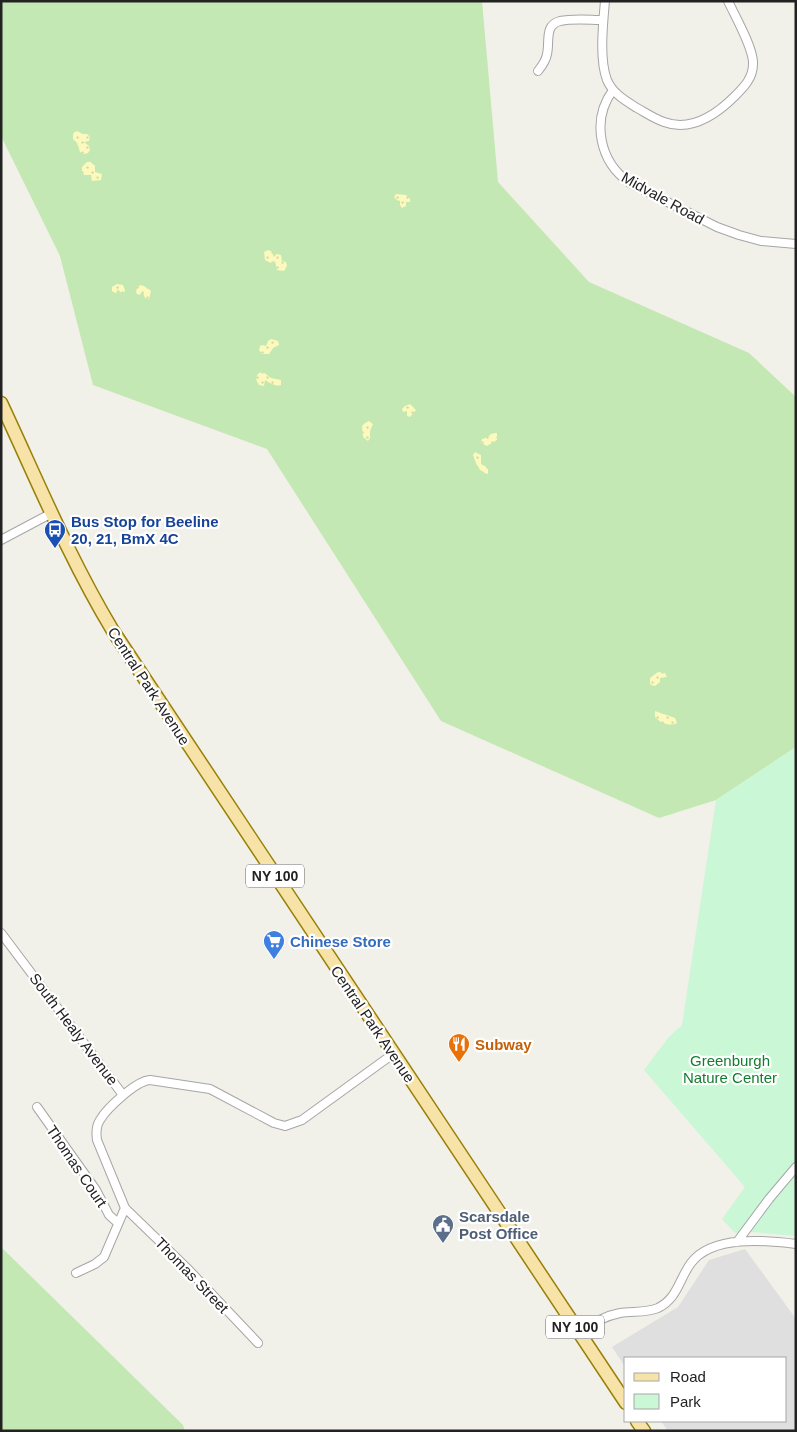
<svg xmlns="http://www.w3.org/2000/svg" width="797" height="1432" font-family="Arial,sans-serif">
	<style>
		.residential { fill: #e0dfdf }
		.grass { fill: #c4e8b3 }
		.sand { fill: url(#sand-dots) }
		.park { fill: #caf7d6 }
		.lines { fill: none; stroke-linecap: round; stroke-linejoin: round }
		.street-casing { stroke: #a6a6a6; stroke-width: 10 }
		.primary-casing { stroke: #988008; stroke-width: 15 }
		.street { stroke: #fff; stroke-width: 8 }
		.primary { stroke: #f7e3a8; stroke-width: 12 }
		.labels { text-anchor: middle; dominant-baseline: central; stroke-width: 4.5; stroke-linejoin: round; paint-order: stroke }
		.shield { fill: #fff; stroke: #646464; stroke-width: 1 }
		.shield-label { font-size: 14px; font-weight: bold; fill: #222 }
		.street-label { font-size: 15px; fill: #222; stroke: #fff }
		.transit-label { font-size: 15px; font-weight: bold; fill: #164399; stroke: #fff; text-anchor: start }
		.shop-label { font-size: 15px; font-weight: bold; fill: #366cbe; stroke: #fff; text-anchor: start }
		.food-label { font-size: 15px; font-weight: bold; fill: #c56008; stroke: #fff; text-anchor: start }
		.park-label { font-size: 15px; fill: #127e2d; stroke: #fff }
		.service-label { font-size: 15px; font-weight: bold; fill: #4e5e75; stroke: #fff; text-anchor: start }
	</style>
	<defs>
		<pattern id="sand-dots" width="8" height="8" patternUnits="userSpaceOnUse" patternTransform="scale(1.25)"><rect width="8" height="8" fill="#fbf9bd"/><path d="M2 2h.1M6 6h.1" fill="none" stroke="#d7d5a2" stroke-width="1.8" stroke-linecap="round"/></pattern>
	</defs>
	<rect width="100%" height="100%" fill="#f1f0e9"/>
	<path class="residential" d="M745 1249 796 1319V1431H668L661 1421H786V1358H626V1368L612 1347 678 1307 709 1260Z"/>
	<path class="grass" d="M1 1H482L498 182 589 282 749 353 796 397V747L716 800 659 818 441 721 267 449 93 385 60 256 1 136Z
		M1 1247 183 1425 185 1431H1Z"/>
	<path class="sand" d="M77 131 83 134H87L90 137 89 141 84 142 89 146 90 150 88 153 84 154 80 152 77 143 73 139V133Z
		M87 162H91L95 166V172L102 174 101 180 92 181 91 175H84L82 171V167Z
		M396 194 406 195 410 199V202H406V206L402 208 400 205V201L397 200 394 197Z
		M268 250 273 252V257L277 254 281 255 282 261 286 262 287 266 284 271 277 270 275 261 271 263 265 260 264 252Z
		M117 284 123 285 125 290 124 293 120 292 118 289 116 293 112 292V287Z
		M141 285 146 287 151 291 149 299 145 298 143 292 139 295 136 293 137 287Z
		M271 339 278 341 279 345 273 348 269 354H262L259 350 260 346 262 345 266 346 268 341Z
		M263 372 271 378 281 380V385C276 387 270 383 265 380L264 386 259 385C256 381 255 377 259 373Z
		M410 404 416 410 410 417 407 416V411L403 412 402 409 405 406Z
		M369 421 373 424 370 431V438L368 441 363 437 362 426 365 423Z
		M492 433H497V440L487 446 481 443 482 439 488 437Z
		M475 452 481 455V464L488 468V474C478 472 476 463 473 455Z
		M658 672 665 673 667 677 660 678V682L655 686 651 685 650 683V678Z
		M655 711 675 718 677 723C670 727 660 723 655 717Z"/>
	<path class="park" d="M796 747V1236L752 1232 735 1233 722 1219 745 1187 644 1070 668 1038 682 1025 716 800Z"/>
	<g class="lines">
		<g class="street-casing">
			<path id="street" d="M605 1C603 24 599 59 607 80 613 94 626 101 637 108 646 113 655 119 664 122 691 132 717 114 735 96 744 87 753 78 753 64 754 49 735 16 728 1
				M538 71C542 66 546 61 547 54 550 42 544 25 560 21 574 18 590 20 603 20
				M613 90C591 120 599 162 630 183L717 227 739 235 761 241 796 244
				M1 540 52 513
				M1 933 123 1095
				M37 1107 96 1190 109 1215 118 1223
				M737 1242 769 1199 796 1167
				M76 1273 95 1264 104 1257 125 1208
				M579 1332C592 1324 604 1316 620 1313 632 1311 647 1313 658 1308 678 1298 679 1279 691 1263 712 1235 765 1240 796 1244
				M258 1343 187 1268 125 1208 97 1140C96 1133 96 1126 100 1120 107 1108 136 1081 150 1080L210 1089 274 1123 285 1126 302 1120 393 1054"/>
		</g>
		<g class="primary-casing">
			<path id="primary" d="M1 403C37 480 69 558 113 631L626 1403
				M637 1421 644 1431"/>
		</g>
		<use href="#street" class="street"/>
		<use href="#primary" class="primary"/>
	</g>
	<defs>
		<g id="bus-pin" transform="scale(1.125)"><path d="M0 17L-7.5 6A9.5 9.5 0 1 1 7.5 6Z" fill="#1a4fb4" stroke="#fff"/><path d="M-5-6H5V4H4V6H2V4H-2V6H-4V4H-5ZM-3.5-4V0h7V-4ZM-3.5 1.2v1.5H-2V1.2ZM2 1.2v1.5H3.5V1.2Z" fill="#fff"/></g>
		<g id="supermarket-pin" transform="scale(1.125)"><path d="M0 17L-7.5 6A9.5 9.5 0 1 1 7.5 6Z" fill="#3f7fe0" stroke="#fff"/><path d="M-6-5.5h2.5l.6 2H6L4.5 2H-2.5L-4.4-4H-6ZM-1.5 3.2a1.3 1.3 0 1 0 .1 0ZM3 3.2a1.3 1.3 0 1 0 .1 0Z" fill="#fff"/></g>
		<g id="restaurant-pin" transform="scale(1.125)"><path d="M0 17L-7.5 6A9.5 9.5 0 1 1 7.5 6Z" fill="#e8710a" stroke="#fff"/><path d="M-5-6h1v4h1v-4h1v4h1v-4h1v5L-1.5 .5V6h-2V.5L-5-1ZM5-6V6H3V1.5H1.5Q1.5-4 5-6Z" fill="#fff"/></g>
		<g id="civic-pin" transform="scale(1.125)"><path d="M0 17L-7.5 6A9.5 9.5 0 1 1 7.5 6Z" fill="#5c6f8a" stroke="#fff"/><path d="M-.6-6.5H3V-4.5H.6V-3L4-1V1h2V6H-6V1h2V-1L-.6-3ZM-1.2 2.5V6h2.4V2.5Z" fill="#fff"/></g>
	</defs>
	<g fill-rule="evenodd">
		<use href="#bus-pin" x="55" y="530"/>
		<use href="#supermarket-pin" x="274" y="941"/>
		<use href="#restaurant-pin" x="459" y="1044"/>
		<use href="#civic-pin" x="443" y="1225"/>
	</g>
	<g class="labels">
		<g class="shield">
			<rect x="246" y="864.5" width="58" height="23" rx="4"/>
			<rect x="546" y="1315.5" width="58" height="23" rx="4"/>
		</g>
		<g class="shield-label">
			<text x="275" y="876">NY 100</text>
			<text x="575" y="1327">NY 100</text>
		</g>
		<g class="street-label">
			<text transform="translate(663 198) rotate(29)">Midvale Road</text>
			<text transform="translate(149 686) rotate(57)">Central Park Avenue</text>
			<text transform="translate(373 1024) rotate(56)">Central Park Avenue</text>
			<text transform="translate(74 1029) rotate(53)">South Healy Avenue</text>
			<text transform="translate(77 1166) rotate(56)">Thomas Court</text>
			<text transform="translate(192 1275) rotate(46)">Thomas Street</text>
		</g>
		<g class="transit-label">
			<text x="71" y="521">Bus Stop for Beeline<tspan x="71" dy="17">20, 21, BmX 4C</tspan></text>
		</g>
		<g class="shop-label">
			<text x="290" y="941">Chinese Store</text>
		</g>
		<g class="food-label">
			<text x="475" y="1044">Subway</text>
		</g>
		<g class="park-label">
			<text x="730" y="1060">Greenburgh<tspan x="730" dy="17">Nature Center</tspan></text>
		</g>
		<g class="service-label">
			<text x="459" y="1216">Scarsdale<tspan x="459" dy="17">Post Office</tspan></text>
		</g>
	</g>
	<rect width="797" height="1432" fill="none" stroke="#222222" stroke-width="5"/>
	<rect x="624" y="1357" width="162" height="65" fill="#ffffff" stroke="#a7a7a7"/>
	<rect x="634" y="1373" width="25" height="8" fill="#f7e3a8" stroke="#a7a7a7"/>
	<text x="670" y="1382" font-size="15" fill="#222222">Road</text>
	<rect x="634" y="1394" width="25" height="15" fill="#caf7d6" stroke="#a7a7a7"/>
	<text x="670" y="1407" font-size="15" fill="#222222">Park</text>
</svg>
